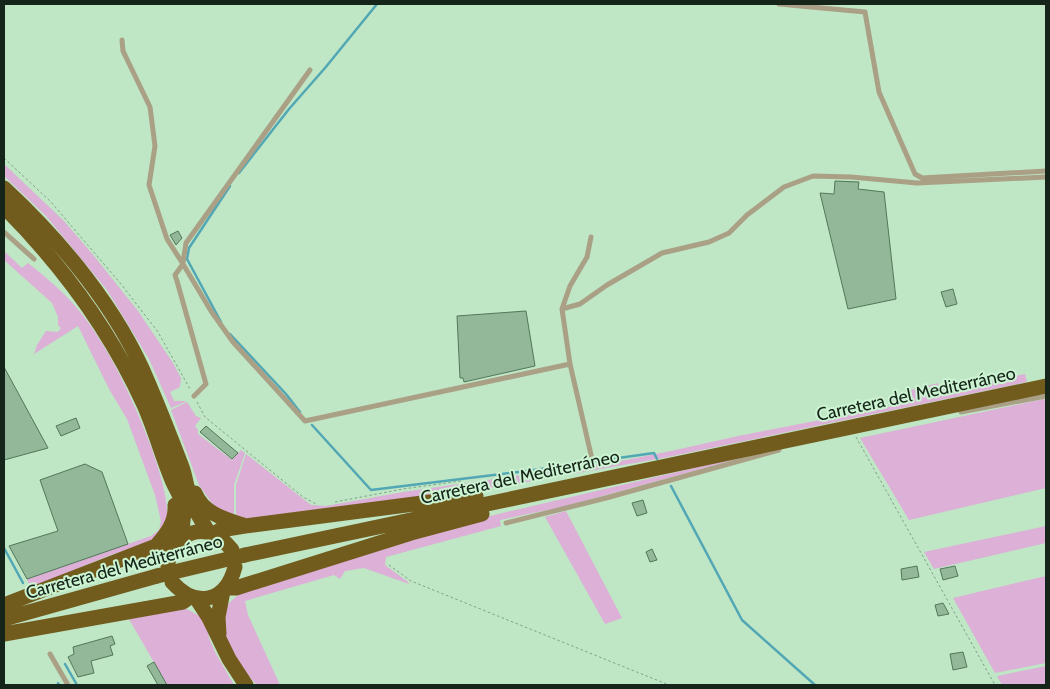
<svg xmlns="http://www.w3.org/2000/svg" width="1050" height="689" font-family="Cabin,sans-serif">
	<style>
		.green { fill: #dcb0d7 }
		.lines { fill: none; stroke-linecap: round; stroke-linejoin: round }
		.stream { stroke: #52a7b5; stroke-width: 2.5 }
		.building { fill: #93b899; stroke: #537659 }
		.path { stroke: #82a087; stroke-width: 1; stroke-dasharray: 2.5 2.5; stroke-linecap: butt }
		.lane { stroke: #a9a086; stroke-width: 5 }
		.highway { stroke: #715c1e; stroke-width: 15 }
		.highway-bridge { stroke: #715c1e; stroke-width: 15 }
		.labels { text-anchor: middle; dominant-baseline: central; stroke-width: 4; stroke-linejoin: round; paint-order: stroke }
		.street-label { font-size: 18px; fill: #162519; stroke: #ccf3d2 }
	</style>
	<rect width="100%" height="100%" fill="#bfe6c5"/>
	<path class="green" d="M4 164 64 221 94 256 138 311 173 363 181 378 180 387 170 392 174 401H187L171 408 149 359 107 290 46 216 4 176Z
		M4 251 22 268 28 263C47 278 66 294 81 313 93 328 104 346 114 364 129 391 180 500 164 528 162 531 157 536 153 539 142 547 124 550 111 555 84 565 58 578 30 587L27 579 151 536 159 530 161 521 155 495 127 419 109 389 78 326 34 354 37 345 46 331 58 332 61 328 58 325V317L52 303 4 260Z
		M1025 374 1027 382 663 458 446 496 249 522 236 518V485L246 454 311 505 326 506 403 492 626 460 671 451 738 436 893 406 891 395 938 383 939 390Z
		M1044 399 1046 404V488L909 520 860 438Z
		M187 402 196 416 201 418 195 426 198 430V434L232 460 241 450 245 453 234 485V517L214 506 199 485 171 410Z
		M770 450 566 506 500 520 501 526 386 557 385 565 408 582 409 584 364 568 345 571 340 579 334 575 245 601 248 615 280 685H257C247 676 228 647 225 634 223 626 226 614 226 606L242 591 486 517Z
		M566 511 622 618 605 624 545 517Z
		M1046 526V543L934 569 924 552Z
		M1046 576V663L995 673 953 598Z
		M185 608 201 617 207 626 209 638 215 652 234 685H167L129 619Z
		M1046 666V685H1002L997 676Z"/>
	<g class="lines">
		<path class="stream" d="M239 173 289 109 325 68 377 4
			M221 322 187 259 189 248 230 186
			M230 334 286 394 300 412
			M312 425 371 490 519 472 654 453 657 459
			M671 486 742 620 815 685
			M4 548 23 583
			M65 664 77 685
			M58 683 59 685"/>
	</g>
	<path class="building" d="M835 181 859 182 858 189 884 192 896 299 848 309 820 193 834 194Z
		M178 231 182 238 176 245 170 235Z
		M953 289 957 304 946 307 941 292Z
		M526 311 535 366 464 382 463 378H460L457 316Z
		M4 367 48 448 4 460Z
		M76 418 80 428 61 436 56 426Z
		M206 426 238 453 232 459 200 432Z
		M85 464 102 472 128 544 27 579 9 546 58 531 40 480Z
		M643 500 647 513 637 516 632 503Z
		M652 549 657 560 650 562 646 552Z
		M917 566 919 577 902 580 901 569Z
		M955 566 958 576 943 580 940 569Z
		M943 603 949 614 938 616 935 605Z
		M112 636 115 644 110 646 113 655 91 661 94 673 78 677 68 657 74 654 73 647Z
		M963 652 967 667 953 670 950 654Z
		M154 662 167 685H158L147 666Z"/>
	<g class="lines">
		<path class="path" d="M4 158 51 202 121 284 158 332 190 389
			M197 402 205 417 303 497 316 504
			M856 437 995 685
			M335 502 403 489 461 481
			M389 565 411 581 669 685"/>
		<path class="lane" d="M779 4 865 12 879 92 915 174 922 178 1046 171
			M122 40 123 51 150 107 155 146 149 185 167 239 183 264
			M4 232 34 259
			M591 237 587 257 570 286 562 309 570 364 592 459
			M183 263 186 243 310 70
			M562 309 580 304 607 285 662 253 709 242 729 233 747 215 784 187 813 176 851 177 917 183 1046 177
			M194 396 206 384 177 281 175 275 183 264 211 311 233 342 305 421 570 364
			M961 412 1046 396
			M506 523 606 498 779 450
			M50 654 68 685"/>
		<path class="highway" d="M4 188C61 241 118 309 148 382 160 410 171 438 182 467 186 478 187 491 192 503 197 514 203 523 209 533
			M4 207C62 265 110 330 144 405 155 430 162 456 172 480 175 487 179 494 182 501L184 512 181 539
			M195 493C203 513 224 519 243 525
			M214 534 220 530 245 526 476 496
			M156 546C167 534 176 522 175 505
			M245 555 1046 386
			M168 566C167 543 192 525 213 534 221 537 226 543 232 550
			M172 582C196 609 226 602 235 567
			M226 588H236L411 533 482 514
			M196 598 209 618 229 659 246 685
			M4 605 156 546 170 542 178 541
			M4 619 157 576
			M4 634 183 602 190 597
			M219 634 218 617 223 591"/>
		<path class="highway-bridge" d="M157 576 245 555"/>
	</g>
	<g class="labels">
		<g class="street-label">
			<text transform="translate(916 394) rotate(-12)">Carretera del Mediterráneo</text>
			<text transform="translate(520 477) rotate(-12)">Carretera del Mediterráneo</text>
			<text transform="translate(124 567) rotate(-15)">Carretera del Mediterráneo</text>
		</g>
	</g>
	<rect width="1050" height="689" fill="none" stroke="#162519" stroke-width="10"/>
</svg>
